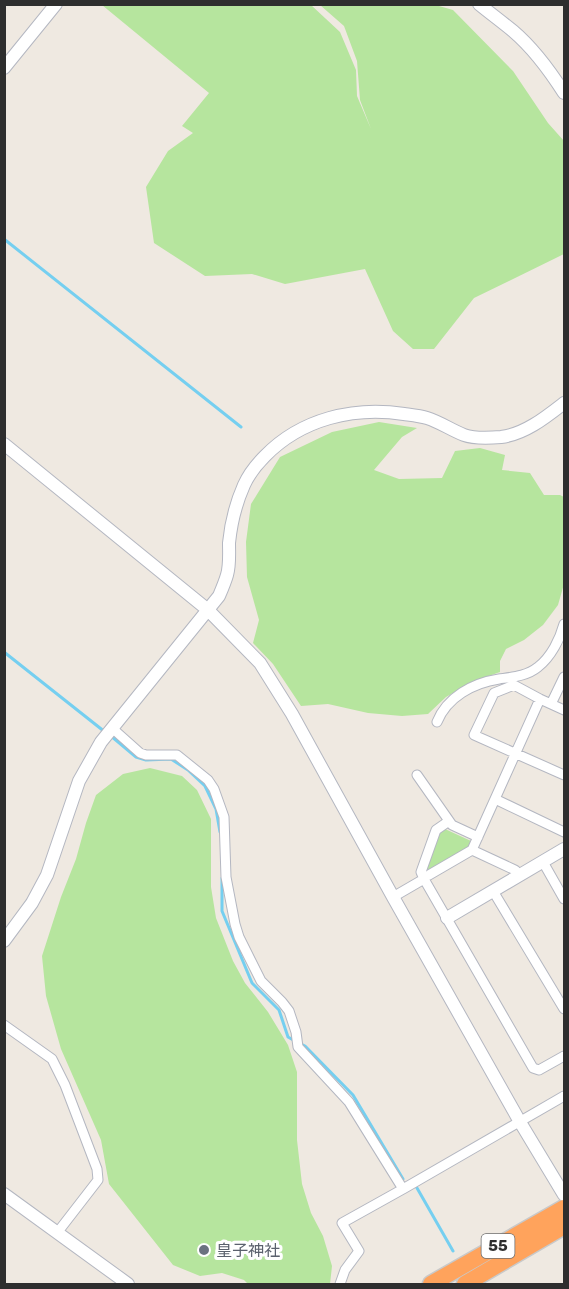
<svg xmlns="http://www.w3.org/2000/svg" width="569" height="1289" font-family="Rubik,'Noto Sans JP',sans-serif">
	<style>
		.green { fill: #b6e59e }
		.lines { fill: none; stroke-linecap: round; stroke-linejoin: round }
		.stream { stroke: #75cff0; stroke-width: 3 }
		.street-casing { stroke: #b4b7c1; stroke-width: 11 }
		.secondary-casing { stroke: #b4b7c1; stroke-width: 14 }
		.highway-casing { stroke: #c9c9c9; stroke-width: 19 }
		.street { stroke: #fff; stroke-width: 9 }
		.secondary { stroke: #fff; stroke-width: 12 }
		.highway { stroke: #ffa35c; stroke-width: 16 }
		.worship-dot { fill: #6b7280; stroke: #fff; stroke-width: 2 }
		.labels { text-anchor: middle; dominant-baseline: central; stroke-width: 6; stroke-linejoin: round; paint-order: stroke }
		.shield { fill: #fff; stroke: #6d6d6d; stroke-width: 1.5 }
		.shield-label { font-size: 15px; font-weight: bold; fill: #2e2e2e }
		.worship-label { font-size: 16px; fill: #5b616d; stroke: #fff; text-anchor: start }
	</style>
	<rect width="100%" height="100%" fill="#efe9e1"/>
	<path class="green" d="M432 4 453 10 513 71 548 123 564 141V254L474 298 434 349H413L393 331 365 269 285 284 252 274 205 276 154 243 146 187 168 151 193 133 182 126 209 93 102 5H311L340 32 356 70 357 96 371 129 360 100 357 61 344 26 320 5Z
		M379 422 417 428 402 437 374 470 399 479 442 478 455 451 480 448 505 455 502 470 530 473 544 495H560L564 497V584L558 605 543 625 524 640 506 649 500 661V672L472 682 446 697 428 714 402 716 368 713 328 704 301 706 273 664 253 643 259 620 247 577 246 542 251 504 280 457 332 432Z
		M150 768 182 776 197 790 211 819V887L216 918 233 961 245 983 268 1012 288 1045 297 1072V1140L302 1184 311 1213 323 1236 332 1266 330 1284H248L244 1280 222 1273 200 1276 173 1265 109 1184 101 1140 61 1049 46 996 42 956 61 897 76 859 86 823 96 795 123 774Z
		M445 829 471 841 468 847 426 872 424 870 438 832Z"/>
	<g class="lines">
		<path class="stream" d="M4 239 241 427
			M4 652 105 732
			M111 736 136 757 146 760 171 759 188 770 205 786 216 809 220 832
			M222 878V911L252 983 279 1010 288 1037 295 1041
			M301 1044 305 1046 353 1095 403 1179
			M417 1188 453 1251"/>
		<g class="street-casing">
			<path id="street" d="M551 704 564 677
				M564 710 540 699 514 685 494 693 474 735 564 775
				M437 722C447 697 473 683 499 679 513 677 527 676 538 667 551 657 560 639 564 624
				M112 728 140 753 146 755H177L208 780 214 789 224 817 226 877 235 924 239 937 261 981 282 1002 289 1011 296 1032 298 1047 349 1102 403 1189 564 1096
				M417 775 452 825 478 837
				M495 799 564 832
				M449 821 436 830 421 872 424 879 533 1068 539 1070 564 1056
				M543 862 564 899
				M429 875 472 850
				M520 875 515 870 472 850 540 699
				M493 891 564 1009
				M393 897 424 879
				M4 1025 52 1059 65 1085 97 1169 98 1180 57 1233
				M340 1284 345 1270 359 1251 342 1223 403 1189"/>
		</g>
		<g class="secondary-casing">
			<path id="secondary" d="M479 4C490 13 502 22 513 31 533 48 550 71 564 93
				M4 68 56 4
				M4 444 208 610 260 663 292 714 393 897 520 1122 564 1195
				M447 918 564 849
				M4 941 32 903 47 875 79 781 101 742 219 596C222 589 225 582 227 575 230 565 229 553 229 543 231 523 236 503 244 485 249 474 257 464 265 456 301 419 354 406 404 414 411 415 420 416 427 418 440 422 451 430 464 435 475 439 489 438 501 437 525 434 546 417 564 403
				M4 1194 128 1284"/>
		</g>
		<g class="highway-casing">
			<path id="highway" d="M431 1284 564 1208
				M465 1284 564 1226"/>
		</g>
		<use href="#street" class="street"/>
		<use href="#secondary" class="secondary"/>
		<use href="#highway" class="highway"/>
	</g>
	<circle class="worship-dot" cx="204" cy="1250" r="6"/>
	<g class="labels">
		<rect class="shield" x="481.5" y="1234" width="33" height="24" rx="4.5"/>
		<g class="shield-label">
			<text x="498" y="1246">55</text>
		</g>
		<g class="worship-label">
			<text x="216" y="1250">皇子神社</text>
		</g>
	</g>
	<rect width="569" height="1289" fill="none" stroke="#2e2e2e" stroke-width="12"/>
</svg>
